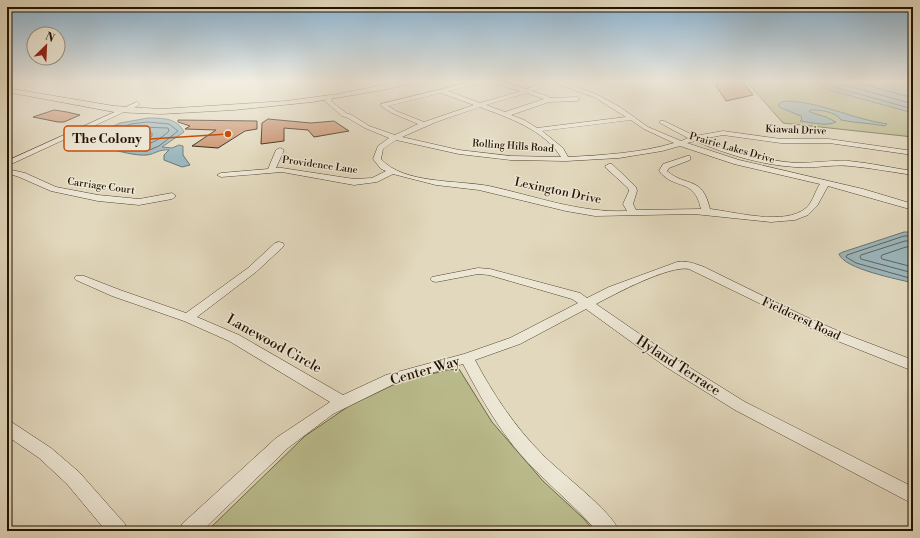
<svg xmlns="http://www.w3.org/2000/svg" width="920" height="538" font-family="'Libre Bodoni',serif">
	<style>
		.green { fill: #babc8d; stroke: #6e6846 }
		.water { fill: #9bb6bc; stroke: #6b7571 }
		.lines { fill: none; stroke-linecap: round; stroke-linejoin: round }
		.shore { stroke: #5f645e; stroke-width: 1 }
		.building { fill: #c9906c; stroke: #231300 }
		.minor-casing { stroke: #53442f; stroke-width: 1 }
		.major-casing { stroke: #231300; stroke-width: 1 }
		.minor { fill: #ece6d4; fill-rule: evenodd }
		.major { fill: #e2d8bd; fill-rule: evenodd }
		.labels { text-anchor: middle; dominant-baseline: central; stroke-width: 3; stroke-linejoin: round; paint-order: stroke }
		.far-street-label { font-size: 10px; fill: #231300; stroke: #ece6d4 }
		.street-label { font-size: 12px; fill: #231300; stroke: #ece6d4 }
		.near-street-label { font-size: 14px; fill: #231300; stroke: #ece6d4 }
		.leader { fill: none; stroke: #ca4e0a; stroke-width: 1.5 }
		.callout-dot { fill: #ca4e0a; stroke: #ece6d4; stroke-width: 1.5 }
		.callout { fill: #ece6d4; stroke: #ca4e0a; stroke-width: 1.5 }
		.callout-label { font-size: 13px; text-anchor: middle; font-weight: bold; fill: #231300 }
	</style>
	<rect width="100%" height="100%" fill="#e2d8bd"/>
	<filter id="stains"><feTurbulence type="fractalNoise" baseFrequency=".005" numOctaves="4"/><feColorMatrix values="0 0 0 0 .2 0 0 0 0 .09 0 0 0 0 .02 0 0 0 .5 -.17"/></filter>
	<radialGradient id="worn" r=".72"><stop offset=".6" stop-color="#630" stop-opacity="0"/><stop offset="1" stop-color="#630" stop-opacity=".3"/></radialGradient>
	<path class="green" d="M746 81H913V137L783 123Z
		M459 369 492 422 543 481 584 519 594 531H207L305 436 349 406 397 383 447 370Z"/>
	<path class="water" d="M814 81H913V113L829 90Z
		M789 101C823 103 853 119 887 124L885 126C870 123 855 123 841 120 836 112 821 110 812 110L809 111 810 112 826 117 836 122C826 127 810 122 800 121L802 119 801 116 781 108 778 105 782 102Z
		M148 118C163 118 177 118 184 132L162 147 172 148 179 145 183 146V155L190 165 182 167 164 160V155L169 150C159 149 155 154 147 155 135 156 120 151 108 149L106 143 90 137 120 123Z
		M904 232H913V283C898 279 844 269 839 254L843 252Z"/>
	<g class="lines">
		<path class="shore" d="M821 81 830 86 913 109
			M831 81 913 104
			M852 81 913 98
			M148 122 169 124 178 131 159 146 147 151 113 146 103 136 104 134 131 124Z
			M140 127 168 128 169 131C151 148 139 146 116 141L113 137 114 135Z
			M149 133H152V136L145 140 132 137 134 134Z
			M913 236H904L847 255 846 257 856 263 913 279
			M913 241H905L861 255 860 257 861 259 913 273
			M913 247H906L882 255 881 257 882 259 913 267"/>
	</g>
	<path class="building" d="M725 81H742L753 95 726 101 715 84Z
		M54 110 67 112 80 115 64 122H58L33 117Z
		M268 119 311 123 334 121 349 131 314 137 308 130 284 128V141L261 144 262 123Z
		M178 120 257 121V129L245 131 218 148 192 146 216 130 185 129 190 126 178 122Z"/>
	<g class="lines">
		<g class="minor-casing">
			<path id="minor" d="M475 81H499L526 89 550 81H561L598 95 620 107 648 127 681 141 688 138 660 123V121H664L695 136 723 131 781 139H829L913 151V155L829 143H781L723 135 702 139C732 151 765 161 797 163 814 163 832 160 849 161 871 163 892 168 913 171V175C892 172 871 168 850 166 831 164 813 169 795 167 761 165 726 154 695 141L687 143 739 160 863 189 913 204V210L828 186 817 206 808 215 795 220 771 222 694 214 595 216 566 211 479 190 436 185 393 174 377 182 354 185 282 172 221 177 217 175 221 173 268 169 276 150 280 148 284 150 276 168H282L354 179 372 178 386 171 381 169 373 159 378 146 389 138 365 128 348 118 342 116 326 102 325 101 328 97H332L331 101 346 113 352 115 369 126 395 135 418 124 392 113 381 106V104ZM483 83 495 84 521 91 480 103 448 91ZM555 83 594 97 626 117 537 128 524 120 511 115 549 102 577 101 580 99 577 97 550 98 547 96 532 91ZM441 93 474 105 424 122 396 111 388 106ZM527 93 544 99 505 112 486 105ZM480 107C509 118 543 129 561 157L511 156 459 150 402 137 436 122ZM631 120 644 129 674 143C640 153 604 155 568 157L563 148 542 131ZM396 140 459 154 511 160 566 161 619 158 662 151 680 146 734 164 820 184C815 191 813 202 806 208 785 226 736 212 710 209 702 175 687 188 667 171L669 168 690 160V156H687L663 164 659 171C675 191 694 177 701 209L636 210 633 204 637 191 636 187 612 164H609L605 166 606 168 628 188 629 191 623 204 627 211C579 213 535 196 489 186 457 180 403 184 381 159L383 149Z
				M137 102 140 104 139 105 7 166V161Z
				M7 169 25 173 56 187 98 195 139 199 172 193 176 196 172 199 139 205 98 201 51 191 19 177 7 173Z
				M279 242 283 243 284 245 283 247 256 272 197 317 239 335 343 395 386 375 464 354 510 338 578 303 572 299 489 275 478 274 436 282 432 281 430 279 432 277 478 268 490 269 580 293 587 298 609 287 677 262C686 260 696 264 704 267L802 315 845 334 913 360V371L835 340 689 269C669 265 615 294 596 304L676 359 745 402 913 487V504L735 410 666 367 586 309 520 344 475 360C493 394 515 427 542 454 560 473 611 510 619 531H597C573 504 545 482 521 455 497 427 480 396 463 364L396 383 333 414 288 448 202 531H180L182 524 276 438 330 402 229 341 184 321 112 296 76 280 74 278 76 276H84L120 290 186 313 248 268 275 243Z
				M7 421 13 423 51 448 79 472 125 524 127 531H106L67 484 39 458 7 436Z"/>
		</g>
		<g class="major-casing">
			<path id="major" d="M404 81H419L389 89 312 102 234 110 161 114 114 112 7 92V88L114 106 161 109 286 101 338 94Z"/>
		</g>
		<use href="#minor" class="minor"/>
		<use href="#major" class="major"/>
	</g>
	<linearGradient id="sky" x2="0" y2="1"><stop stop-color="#89b5d6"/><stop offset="0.52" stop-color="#f2ede1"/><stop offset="1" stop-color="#f2ede1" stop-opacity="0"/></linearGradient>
	<rect width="920" height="157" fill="url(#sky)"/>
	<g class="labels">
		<g class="far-street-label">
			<text transform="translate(796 130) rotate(2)">Kiawah Drive</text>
			<text transform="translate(513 146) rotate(4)">Rolling Hills Road</text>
			<text transform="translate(732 148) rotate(16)">Prairie Lakes Drive</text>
			<text transform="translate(320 165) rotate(8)">Providence Lane</text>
			<text transform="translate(101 186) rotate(8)">Carriage Court</text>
		</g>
		<g class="street-label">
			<text transform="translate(558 191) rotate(12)">Lexington Drive</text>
			<text transform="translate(801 319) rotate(25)">Fieldcrest Road</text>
		</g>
		<g class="near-street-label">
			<text transform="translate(274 344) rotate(29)">Lanewood Circle</text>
			<text transform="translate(678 366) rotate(33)">Hyland Terrace</text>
			<text transform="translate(425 371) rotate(-16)">Center Way</text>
		</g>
	</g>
	<path class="leader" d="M228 134L150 139"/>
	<circle class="callout-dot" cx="228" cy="134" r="4"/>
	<rect class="callout" x="64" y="126" width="86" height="25" rx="4"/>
	<g class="callout-label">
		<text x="107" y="143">The Colony</text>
	</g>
	<rect width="920" height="538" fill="none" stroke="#e2d8bd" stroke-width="24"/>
	<rect x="8" y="8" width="904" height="522" fill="none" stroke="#231300" stroke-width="2"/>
	<rect x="12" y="12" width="896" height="514" fill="none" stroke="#231300"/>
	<g transform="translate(46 46) rotate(24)"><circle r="19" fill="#ece6d4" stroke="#9c927f"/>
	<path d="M0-3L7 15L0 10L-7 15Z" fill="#8f2418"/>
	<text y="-6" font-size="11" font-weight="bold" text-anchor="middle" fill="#231300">N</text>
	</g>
	<rect width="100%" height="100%" filter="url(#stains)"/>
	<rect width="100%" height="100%" fill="url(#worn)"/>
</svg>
